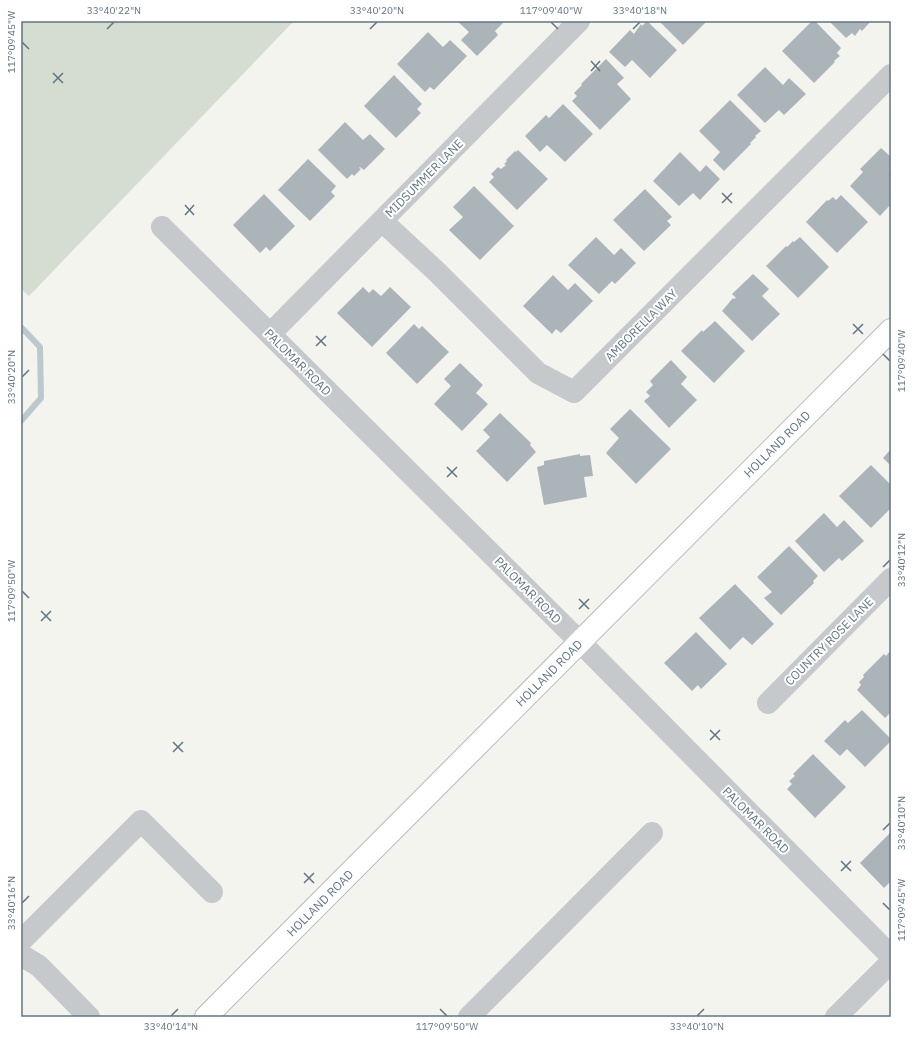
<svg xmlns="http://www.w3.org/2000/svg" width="912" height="1038" font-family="'IBM Plex Sans',sans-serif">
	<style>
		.green { fill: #d5dcd0 }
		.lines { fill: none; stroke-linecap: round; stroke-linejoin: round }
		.stream { stroke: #bbc9cd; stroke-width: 6 }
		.building { fill: #abb4b8 }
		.major-casing { stroke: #b6babe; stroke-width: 24 }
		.minor { stroke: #c6c9cc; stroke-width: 22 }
		.major { stroke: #fff; stroke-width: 22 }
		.ticks { fill: none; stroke: #607583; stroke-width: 1.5 }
		.labels { text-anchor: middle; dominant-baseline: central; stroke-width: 4; stroke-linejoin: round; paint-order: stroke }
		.street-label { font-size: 12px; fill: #607583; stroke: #fff }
		.neatline { fill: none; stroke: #607583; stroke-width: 1.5 }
		.ticks-label { font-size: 10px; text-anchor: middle; fill: #607583 }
	</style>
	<rect width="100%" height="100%" fill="#f4f4ef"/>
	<path class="green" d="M21 21H294L29 296 21 289Z"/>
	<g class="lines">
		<path class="stream" d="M21 327 40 347 41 398 21 421"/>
	</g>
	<path class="building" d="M457 21H500L503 23 495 31 498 35 477 56 461 40 469 32Z
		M647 21 677 50 650 78 632 60 625 67 609 52 630 30 634 34 641 24 642 26Z
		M659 21H707L683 45Z
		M812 21H815L841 48 837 53 840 56 834 61 835 62 814 83 782 51Z
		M829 21H871L862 31 860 29 855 36 852 33 846 38Z
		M428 32 443 47 450 40 467 56 434 90 430 87 425 92 397 64Z
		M606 59 624 78 617 84 631 99 600 130 572 101 577 96 574 93 582 85 581 84Z
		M765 67 783 85 789 78 806 94 784 115 779 110 765 123 737 95Z
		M394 75 422 104 417 109 421 113 396 138 364 106Z
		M730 100 761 131 755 136 756 137 750 143 751 144 724 171 713 160 720 152 699 131Z
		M563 104 593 134 565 162 547 145 540 152 525 136 546 115 549 118Z
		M345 122 363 140 370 134 385 149 364 170 360 167 359 168 361 169 354 176 352 174 347 179 318 150Z
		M881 148 891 157V167L889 170 891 172V204L880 216 850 186 863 172 860 169Z
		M518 150 548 179 517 210 489 182 494 177 491 174 498 167 501 169 506 165 504 164 507 161 506 160 515 151 516 152Z
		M680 152 700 172 706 165 720 179 700 200 693 193 679 206 653 181Z
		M308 159 336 186 331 192 335 196 310 221 278 190Z
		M474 186 514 226 480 260 449 230 463 217 453 207Z
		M645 189 672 217 667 221 671 225 644 251 613 220Z
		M264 194 295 226 270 251 266 247 260 253 233 225Z
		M841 195 868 222 837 253 806 222 827 200 828 201 833 197 836 200Z
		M596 237 614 255 621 248 636 263 615 284 612 281 599 294 568 265Z
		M800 237 829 267 798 298 766 266 786 246 787 247 793 241 794 242Z
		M753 274 769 289 762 296 780 314 752 341 722 311 733 298 734 299 736 298 732 294Z
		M553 275 568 290 575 283 593 301 561 333 556 329 552 334 523 306Z
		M363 287 369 293 373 289 381 296 390 287 411 307 372 347 337 313Z
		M715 321 745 351 714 383 681 351 702 330 703 332Z
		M414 324 419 329 422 326 449 352 417 384 386 353Z
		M671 360 687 377 681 384 697 400 669 428 644 401 650 396 646 392 653 385 650 381Z
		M460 363 483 385 476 393 488 404 462 431 434 404 451 386 444 379Z
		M630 409 671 449 636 484 606 453 619 438 610 429Z
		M500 413 531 443 530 445 536 452 507 482 476 451 490 437 483 430Z
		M891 449V466L883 458Z
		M580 454V456L590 455 593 476 584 477 587 497 544 505 537 467 544 465V461Z
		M871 465 891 485V508L871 528 839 496Z
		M824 513 837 527 844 520 864 541 842 561 839 558 824 572 795 541Z
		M789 546 818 576 813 581 814 583 781 615 764 598 772 592 757 577Z
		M735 584 774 624 752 645 743 637 730 650 699 618Z
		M696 632 727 664 701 689 698 685 692 691 664 663Z
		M891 650V712L885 718 857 690 861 685 859 682 864 677 863 675 884 654 886 656Z
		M862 710 891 739V741L865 767 847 749 840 756 824 741 845 720 848 723Z
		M813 754 846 787 815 818 787 789 792 784 789 781 795 776 793 774Z
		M891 832V881L884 888 860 863Z"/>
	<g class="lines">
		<g class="major-casing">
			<path id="major" d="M206 1017 891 330"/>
		</g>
		<path class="minor" d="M382 221 437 272 538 373 574 392 891 75
			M162 227 580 642 891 956
			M270 334 579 21
			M768 703 891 579
			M21 941 141 821 212 892
			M21 955 39 966 89 1017
			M469 1017 652 833
			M836 1017 891 962"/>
		<use href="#major" class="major"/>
	</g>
	<path class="ticks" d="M551 22 558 29M107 29 114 22M370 29 377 22M633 29 640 22M22 42 29 49M591 61 600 71M591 71 600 61M53 73 63 83M53 83 63 73M722 193 732 203M722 203 732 193M185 205 194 215M185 215 194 205M853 324 863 334M853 334 863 324M316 336 326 346M316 346 326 336M883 354 890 361M22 377 29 370M447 467 457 477M447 477 457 467M883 567 890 560M22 591 29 598M579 599 589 609M579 609 589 599M41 611 51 621M41 621 51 611M710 730 720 740M710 740 720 730M173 742 183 752M173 752 183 742M883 830 890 823M841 861 851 871M841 871 851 861M304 873 314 883M304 883 314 873M22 903 29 896M883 903 890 910M440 1009 447 1016M171 1016 178 1009M697 1016 704 1009"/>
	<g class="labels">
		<g class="street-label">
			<text transform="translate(424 178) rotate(-45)">MIDSUMMER LANE</text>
			<text transform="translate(641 325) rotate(-45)">AMBORELLA WAY</text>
			<text transform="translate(298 362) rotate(45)">PALOMAR ROAD</text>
			<text transform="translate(777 444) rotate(-45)">HOLLAND ROAD</text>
			<text transform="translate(528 590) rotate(45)">PALOMAR ROAD</text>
			<text transform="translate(829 641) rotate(-45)">COUNTRY ROSE LANE</text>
			<text transform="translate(549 673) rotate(-45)">HOLLAND ROAD</text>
			<text transform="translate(756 820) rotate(45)">PALOMAR ROAD</text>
			<text transform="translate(320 903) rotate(-45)">HOLLAND ROAD</text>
		</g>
	</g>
	<rect width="912" height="1038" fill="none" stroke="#ffffff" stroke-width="44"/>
	<rect x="22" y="22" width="868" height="994" class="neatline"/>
	<g class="ticks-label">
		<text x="114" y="14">33°40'22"N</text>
		<text x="377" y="14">33°40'20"N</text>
		<text x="551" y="14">117°09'40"W</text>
		<text x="640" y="14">33°40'18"N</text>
		<text transform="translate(11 42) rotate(-90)" y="4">117°09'45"W</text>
		<text transform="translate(901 361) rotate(-90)" y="4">117°09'40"W</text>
		<text transform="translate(11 377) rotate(-90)" y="4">33°40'20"N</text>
		<text transform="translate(901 560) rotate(-90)" y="4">33°40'12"N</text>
		<text transform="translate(11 591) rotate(-90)" y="4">117°09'50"W</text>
		<text transform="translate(901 823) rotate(-90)" y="4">33°40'10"N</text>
		<text transform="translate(11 903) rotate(-90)" y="4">33°40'16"N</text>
		<text transform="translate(901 910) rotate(-90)" y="4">117°09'45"W</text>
		<text x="171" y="1030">33°40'14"N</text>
		<text x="447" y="1030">117°09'50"W</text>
		<text x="697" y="1030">33°40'10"N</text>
	</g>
</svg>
